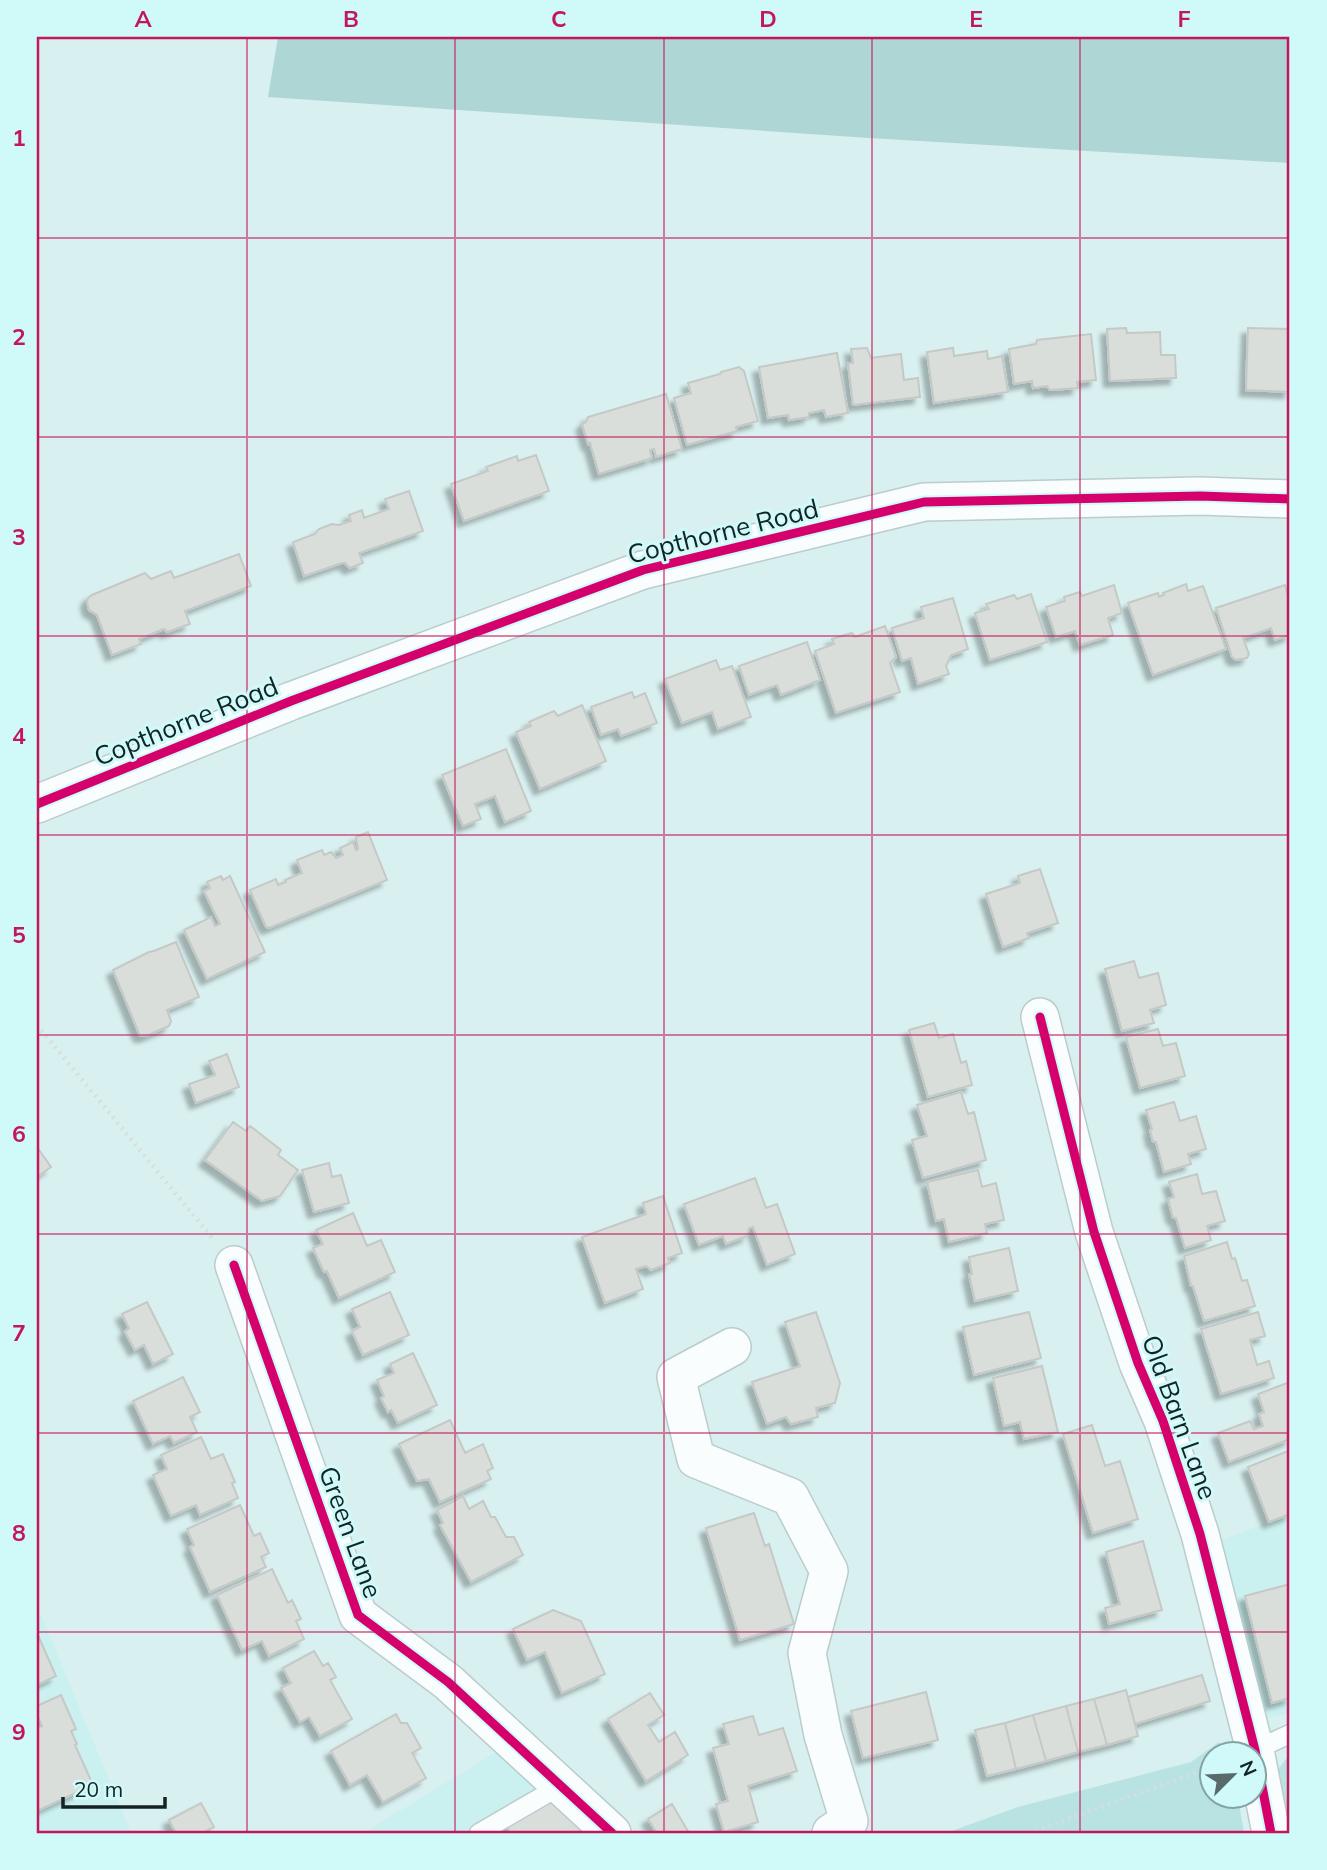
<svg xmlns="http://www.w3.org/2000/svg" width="1327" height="1870" font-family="Mulish,sans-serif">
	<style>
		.built { fill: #caf0ef }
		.green { fill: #b9e2e2 }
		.forest { fill: #add6d5 }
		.building { fill: #dadedb; stroke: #c5c9c6; stroke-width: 2; filter: url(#shadow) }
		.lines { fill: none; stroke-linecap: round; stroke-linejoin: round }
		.lane-casing { stroke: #bacccc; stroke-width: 21 }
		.street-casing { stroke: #bacccc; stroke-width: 40 }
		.path { stroke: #d6dede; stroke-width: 4.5; stroke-dasharray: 2 5; stroke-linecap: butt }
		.lane { stroke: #f9fdfd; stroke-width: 18 }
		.street { stroke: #f9fdfd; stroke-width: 37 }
		.cycleway-casing { stroke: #d0f9f9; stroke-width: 13 }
		.cycleway { stroke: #d6006c; stroke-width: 9 }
		.grid { fill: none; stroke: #c2185b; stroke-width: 2; stroke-opacity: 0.55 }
		.labels { text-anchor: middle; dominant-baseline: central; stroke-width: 6; stroke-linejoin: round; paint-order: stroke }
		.street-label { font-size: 26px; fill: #132323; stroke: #d0f9f9 }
		.neatline { fill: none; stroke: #c2185b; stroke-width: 2.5 }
		.grid-label { font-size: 23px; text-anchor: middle; font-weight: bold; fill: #c2185b }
	</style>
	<defs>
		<filter id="shadow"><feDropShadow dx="-6" dy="6" stdDeviation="2" flood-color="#0004"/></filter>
	</defs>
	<rect width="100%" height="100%" fill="#d9f0f0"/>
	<path class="built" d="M1290 1514V1713L1266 1718 1222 1540Z
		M37 1605 131 1833H37Z
		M503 1748 608 1833H369L368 1830Z"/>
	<path class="green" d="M1219 1742 1225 1754 1212 1755V1797H1238L1244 1833H946L1018 1807 1191 1762Z
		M1290 1757V1832L1286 1824 1274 1774 1286 1759Z"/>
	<path class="forest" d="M278 37H1290V163L869 138 268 97Z"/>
	<path class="building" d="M1126 328 1127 333 1160 332 1161 355H1175L1176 378 1110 381 1107 329Z
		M1248 328 1290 329V392L1246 390Z
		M1091 334 1096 380 1077 382 1078 388 1050 390 1047 386 1033 388 1032 381 1014 384 1009 349 1036 344 1037 340Z
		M867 348 871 358 901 354 904 380 918 378 920 397 853 405 848 363H853L851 349Z
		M953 348 954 356 987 351 988 359 1002 356 1008 392 934 403 927 352Z
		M837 353 848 413 826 417 824 410 809 413V417L789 420 788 415 768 418 759 367Z
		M739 367 744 371 758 421 736 427 737 431 687 445 674 398 691 393 688 383 720 374 721 372Z
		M666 394 682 449 656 457 654 449 650 450 652 458 599 474 590 443 588 444 582 424 586 422 588 417Z
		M536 455 549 491 464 521 451 484 488 471 486 467 517 456 518 461Z
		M409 491 423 531 359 553 363 563 350 568 345 563H342L304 576 293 542 315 534 319 529 332 524 339 525 351 521 349 515 362 510 364 518 389 509 385 499Z
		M239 554 251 586 185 611 190 624 167 632 164 629 139 639 141 644 112 655 97 615 89 610 87 602 88 598 92 595 145 573 151 579 171 571 174 578Z
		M1186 584 1188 591 1203 586 1226 649 1153 675 1128 603 1158 593 1159 597 1164 595 1163 593Z
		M1114 585 1122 613 1108 618 1113 635 1080 645 1075 631 1056 637 1046 607 1065 601 1064 597 1080 592 1082 596Z
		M1285 585 1290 602V635L1275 640 1271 628 1243 638 1249 654 1247 658 1236 660 1232 657 1216 608Z
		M1031 594 1047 642 990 660 975 613 989 609 986 604 1014 595 1017 599Z
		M953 598 968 649 951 655 946 666 949 674 918 684 911 658 902 661 892 628 924 618 921 607Z
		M885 626 896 657 890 663 900 692 836 713 815 651 834 644 832 639 852 633 855 637Z
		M807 642 820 680 781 695 777 685 749 695 739 666Z
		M716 660 720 670 732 666 751 717 718 729 712 712 682 723 665 679Z
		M632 692 634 698 645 693 657 723 621 736 618 729 601 735 591 707Z
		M582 705 606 761 540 789 516 732 531 726 529 722 554 711 558 716Z
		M506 749 531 811 505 822 495 796 475 804 481 819 463 826 442 775Z
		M368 832 387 880 269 928 266 927 250 890 276 879 278 885 286 882 285 880 302 873 297 860 322 850 324 855 331 852 336 858 343 855 340 848 353 842 356 850 358 849 356 837Z
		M1040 869 1058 923 1027 933 1029 938 1003 947 986 894 1020 883 1018 876Z
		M221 876 223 880 230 876 265 952 207 979 184 930 211 917 215 926 220 924 204 891 210 888 207 882Z
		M176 942 199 997 167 1010 171 1021 169 1026 146 1036H140L113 970 149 952 154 951Z
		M1134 961 1139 978 1158 973 1166 1005 1150 1010 1154 1023 1122 1031 1105 969Z
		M934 1023 939 1038 953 1034 961 1063 966 1061 972 1085 928 1097 909 1030Z
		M1158 1029 1163 1046 1176 1043 1185 1076 1140 1088 1126 1037Z
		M227 1054 239 1087 196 1103 189 1084 215 1075 209 1061Z
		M961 1092 968 1114 974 1112 986 1160 923 1178 912 1140 927 1136 917 1105Z
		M1174 1102 1180 1121 1196 1116 1206 1149 1188 1154 1191 1164 1164 1172 1156 1142H1153L1150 1130 1152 1129 1146 1110Z
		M233 1122 246 1131 250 1126 281 1150 278 1155 298 1170 280 1196 262 1201 205 1160Z
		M37 1147 51 1167 37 1177Z
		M329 1163 332 1177 341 1175 349 1203 314 1212 302 1170Z
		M978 1170 982 1187 996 1183 1004 1220 985 1224 987 1233 949 1242 944 1219 936 1221 927 1182Z
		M1197 1174 1202 1194 1216 1191 1225 1221 1207 1226 1211 1240 1185 1248 1176 1218H1173L1168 1199 1174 1197 1169 1182Z
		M755 1178 766 1208 777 1204 795 1254 767 1265 753 1227 749 1228 747 1236 726 1244 723 1236 699 1245 684 1204Z
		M663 1196 682 1253 668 1258 670 1263 651 1270 646 1266 636 1269 643 1289 605 1303 582 1237 646 1214 643 1203Z
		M353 1213 367 1246 381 1240 395 1272 339 1298 327 1271 324 1272 313 1248 323 1244 316 1230Z
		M1227 1242 1232 1259 1235 1258 1242 1281 1247 1280 1255 1306 1204 1321 1193 1286H1191L1184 1256Z
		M1009 1248 1018 1291 975 1301 969 1274H972L969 1257Z
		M390 1292 409 1335 363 1355 352 1331 360 1327 352 1309Z
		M147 1302 173 1354 153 1364 144 1345 135 1350 125 1332 129 1328 122 1314Z
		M816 1312 840 1383 835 1403 816 1408 818 1417 791 1424 786 1417 767 1424 752 1382 800 1366 785 1322Z
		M1029 1312 1041 1358 974 1375 963 1327Z
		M1258 1312 1265 1336 1250 1340 1257 1365 1269 1361 1274 1378 1221 1394 1201 1329Z
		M413 1353 437 1405 398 1423 391 1410 388 1412 381 1398 384 1396 377 1380 394 1373 390 1364Z
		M1042 1366 1058 1432 1024 1439 1020 1422 1004 1426 993 1378Z
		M183 1377 200 1412 190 1417 197 1432 174 1443 170 1436 153 1444 133 1401Z
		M1290 1382V1439L1229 1462 1218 1433 1250 1421 1254 1429 1263 1426 1259 1414 1264 1412 1258 1394Z
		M450 1420 465 1453 483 1444 493 1468 487 1471 491 1479 440 1502 429 1479 417 1481 399 1444Z
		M1092 1425 1105 1466 1120 1461 1138 1519 1093 1533 1063 1434Z
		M201 1437 211 1459 223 1454 235 1482 232 1483 238 1498 200 1515 196 1505 171 1516 153 1475 167 1469 161 1455Z
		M1288 1451 1290 1456V1514L1269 1522 1248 1467Z
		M463 1496 469 1509 483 1501 491 1517H495L506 1537H514L523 1555 471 1582 440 1525 443 1523 437 1510Z
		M240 1505 254 1536 260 1533 269 1553 261 1557 266 1567 210 1592 190 1547 194 1545 187 1529Z
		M754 1513 765 1546 769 1544 794 1624 740 1640 706 1528Z
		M1143 1541 1162 1610 1109 1624 1105 1608 1120 1604 1106 1552Z
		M272 1569 288 1603 292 1600 301 1619 296 1621 304 1639 269 1656 262 1641 242 1650 217 1595Z
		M1290 1584V1698L1272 1703 1245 1596Z
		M553 1610 581 1621 605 1674 562 1693 545 1652 527 1660 513 1629Z
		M37 1633 56 1676 37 1685Z
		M314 1651 323 1666 328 1663 336 1677 330 1680 352 1719 320 1736 309 1717 300 1722 281 1688 291 1683 283 1668Z
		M1202 1675 1210 1701 1135 1724 1128 1697Z
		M1126 1690 1138 1736 1107 1745 1094 1699Z
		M926 1692 938 1740 863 1758 851 1711Z
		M650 1693 664 1715 648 1725 659 1742 675 1732 688 1755 646 1781 608 1719Z
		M61 1695 76 1729 71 1731 77 1744 75 1745 93 1785 37 1811V1728L42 1726 37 1715V1706Z
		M1094 1699 1107 1745 1078 1752 1066 1706Z
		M1066 1706 1078 1752 1046 1761 1033 1715Z
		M396 1714 401 1723H407L421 1748 412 1753 426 1778 383 1802 367 1775 350 1785 331 1751Z
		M1033 1715 1046 1761 1016 1769 1005 1723Z
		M753 1716 759 1735 783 1728 797 1771 748 1786 758 1822 724 1832 716 1804 728 1801 713 1748 729 1744 723 1724Z
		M1005 1723 1016 1769 987 1776 975 1730Z
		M564 1793 608 1833H510L505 1824Z
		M201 1803 214 1827 203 1833H176L169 1820Z
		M672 1804 689 1833H657L648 1819Z"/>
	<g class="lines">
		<g class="lane-casing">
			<path id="lane" d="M1255 1750 1290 1734
				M479 1833 562 1785"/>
		</g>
		<g class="street-casing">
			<path id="street" d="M37 804 291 701 643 570 924 502 1200 496 1290 499
				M1040 1017 1094 1232 1138 1363 1163 1421 1200 1534 1255 1750 1271 1833
				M234 1265 358 1615 448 1682 612 1833
				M732 1347 676 1377 696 1459 790 1497 829 1571 807 1653 823 1735 849 1821 831 1833"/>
		</g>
		<path class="path" d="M37 1025 214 1240
			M1029 1833 1212 1767"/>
		<use href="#lane" class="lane"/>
		<use href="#street" class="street"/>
		<g class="cycleway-casing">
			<path id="cycleway" d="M37 804 291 701 643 570 924 502 1200 496 1290 499
				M1040 1017 1094 1232 1138 1363 1163 1421 1200 1534 1255 1750 1271 1833
				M234 1265 358 1615 448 1682 612 1833"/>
		</g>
		<use href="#cycleway" class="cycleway"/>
	</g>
	<path class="grid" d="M247 37V1833M455 37V1833M664 37V1833M872 37V1833M1080 37V1833M37 238H1290M37 437H1290M37 636H1290M37 835H1290M37 1035H1290M37 1234H1290M37 1433H1290M37 1632H1290"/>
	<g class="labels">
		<g class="street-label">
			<text transform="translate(723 531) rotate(-14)">Copthorne Road</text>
			<text transform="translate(186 721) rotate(-22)">Copthorne Road</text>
			<text transform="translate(1180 1417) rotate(70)">Old Barn Lane</text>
			<text transform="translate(351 1532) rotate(70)">Green Lane</text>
		</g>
	</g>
	<rect width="1327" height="1870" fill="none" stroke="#d0f9f9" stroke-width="77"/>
	<g transform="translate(1233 1775) rotate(66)"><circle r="33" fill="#d0f9f9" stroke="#84a3a3" stroke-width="2"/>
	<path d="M0-5L12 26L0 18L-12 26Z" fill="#586b6b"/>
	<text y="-10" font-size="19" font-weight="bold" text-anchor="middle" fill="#132323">N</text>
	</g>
	<path d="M63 1797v10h102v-10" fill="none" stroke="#132323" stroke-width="3.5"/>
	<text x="74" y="1797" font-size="21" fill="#132323" stroke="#d0f9f9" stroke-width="5" paint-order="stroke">20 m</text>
	<rect x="38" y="38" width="1250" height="1794" class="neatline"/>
	<g class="grid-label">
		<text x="143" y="27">A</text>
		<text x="351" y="27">B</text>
		<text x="559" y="27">C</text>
		<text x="768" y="27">D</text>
		<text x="976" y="27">E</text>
		<text x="1184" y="27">F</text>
		<text x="19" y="146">1</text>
		<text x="19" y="345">2</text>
		<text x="19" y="545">3</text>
		<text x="19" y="744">4</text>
		<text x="19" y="943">5</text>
		<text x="19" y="1142">6</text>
		<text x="19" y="1341">7</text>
		<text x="19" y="1541">8</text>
		<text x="19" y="1740">9</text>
	</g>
</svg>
